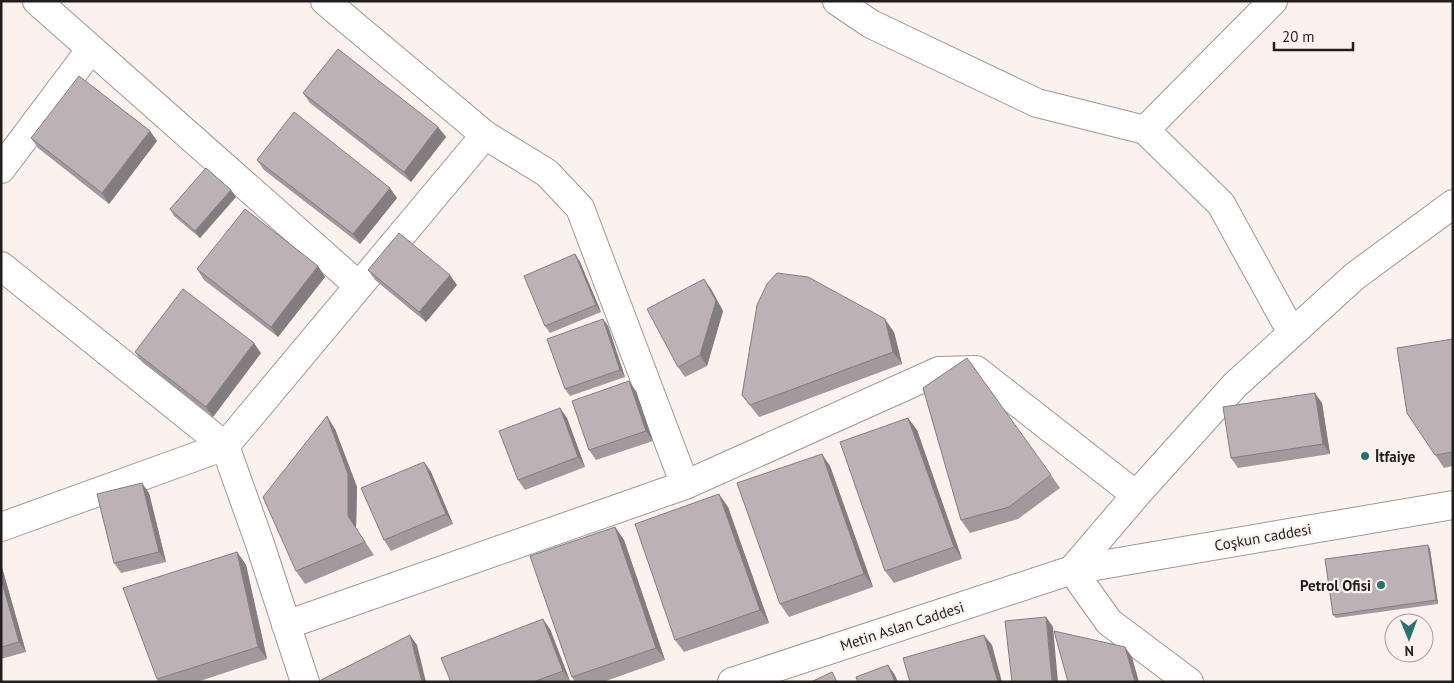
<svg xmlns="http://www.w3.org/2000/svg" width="1454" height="683" font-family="'PT Sans',sans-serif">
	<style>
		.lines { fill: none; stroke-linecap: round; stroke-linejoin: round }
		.minor-casing { stroke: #a09793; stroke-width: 30 }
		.tertiary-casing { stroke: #a09793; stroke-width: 30 }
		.minor { stroke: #fff; stroke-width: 28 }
		.tertiary { stroke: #fff; stroke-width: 28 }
		.wall { fill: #a2999c }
		.shaded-wall { fill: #847d7f }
		.building { fill: #bcb2b5; stroke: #847d7f }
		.poi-dot { fill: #287372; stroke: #fbf2ee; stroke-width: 2 }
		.labels { text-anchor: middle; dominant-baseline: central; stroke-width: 4.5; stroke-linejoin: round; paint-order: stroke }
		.poi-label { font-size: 15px; font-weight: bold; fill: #211e1d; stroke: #fbf2ee; text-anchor: start }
		.street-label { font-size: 15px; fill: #211e1d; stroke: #fbf2ee }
	</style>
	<rect width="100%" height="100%" fill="#fbf2ee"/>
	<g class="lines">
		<g class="minor-casing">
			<path id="minor" d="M37 1 359 286
				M325 1 485 135 547 173 580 208 685 485
				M837 1 871 24 1037 103 1145 130 1221 204 1292 333
				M1145 130 1273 1
				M1 169 91 49
				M1 266 225 446 260 544 305 682
				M1 527 225 446 485 135
				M286 625 685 485 939 371 976 370 1136 495
				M1189 682 1109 622 1072 570 1136 495 1235 385 1355 276 1453 204"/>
		</g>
		<g class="tertiary-casing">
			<path id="tertiary" d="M732 682 1072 570 1453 505"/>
		</g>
		<use href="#minor" class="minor"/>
		<use href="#tertiary" class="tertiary"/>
	</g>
	<path class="wall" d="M303 93 438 127 446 137 411 182 310 103Z
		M150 131 157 141 109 204 38 148 31 138Z
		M257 160 397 198 360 244 264 170Z
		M231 190 236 197 200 238 174 216 170 209Z
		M575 254 580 262 601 312 550 333 545 326Z
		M318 266 325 277 278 337 204 280 197 269Z
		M368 270 457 285 426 322 375 280Z
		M711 289 723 311 707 366 685 377 678 367Z
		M603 319 608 326 625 377 570 396 565 389Z
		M894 332 902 364 759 417 742 395Z
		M1453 339V466L1444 468 1407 413Z
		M135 352 261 353 213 417 142 362Z
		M636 391 653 441 596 460 589 450Z
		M1322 403 1330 454 1238 468 1231 458Z
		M560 408 567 418 585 467 525 490 518 480Z
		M908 418 917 430 962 559 894 583 885 571Z
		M335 429 357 487 356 528 374 555 305 584 296 571Z
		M424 462 431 472 453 524 391 551 384 540Z
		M830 466 873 587 789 617 780 604Z
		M1051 475 1060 488 1018 519 970 533 961 520Z
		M149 493 166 562 121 573 114 563Z
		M728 507 769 623 684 652 675 640Z
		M615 527 624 540 665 660 603 682H575L572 677Z
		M1430 549 1438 604 1336 618 1333 615Z
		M237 552 246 565 267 659 197 682H158L157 679Z
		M1 564 26 652 1 659Z
		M550 629 570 681 567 682H451Z"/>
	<path class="shaded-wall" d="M438 127 446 137 411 182 404 172Z
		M150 131 157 141 109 204 102 193Z
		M390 188 397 198 360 244 353 234Z
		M231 190 236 197 200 238 195 231Z
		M575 254 580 262 601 312 596 305Z
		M318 266 325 277 278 337 271 327Z
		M450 275 457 285 426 322 419 312Z
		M704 279 711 289 723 311 707 366 700 355Z
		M603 319 608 326 625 377 620 370Z
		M885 319 894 332 902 364 893 352Z
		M254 343 261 353 213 417 206 407Z
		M629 381 636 391 653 441 646 431Z
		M1315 393 1322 403 1330 454 1323 444Z
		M560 408 567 418 585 467 578 457Z
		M327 416 335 429 357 487 356 528 374 555 348 516Z
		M908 418 917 430 962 559 954 547Z
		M822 454 830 466 873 587 864 574Z
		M424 462 431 472 453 524 446 514Z
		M142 483 149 493 166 562 159 552Z
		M719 494 728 507 769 623 760 610Z
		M615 527 624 540 665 660 656 648Z
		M1428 545 1430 549 1438 604 1436 600Z
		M237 552 246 565 267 659 258 647Z
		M1 564 26 652 19 642 1 579Z
		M1046 617 1053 627 1058 682H1052Z
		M543 619 550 629 570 681 563 671Z
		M410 635 417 645 426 682H422Z
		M984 635 992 645 1002 682H998Z
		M1125 647 1132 657 1139 682H1135Z
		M888 665 895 675 898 682H895Z"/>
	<path class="building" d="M338 49 438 127 404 172 303 93Z
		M79 76 150 131 102 193 31 138Z
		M294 112 390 188 353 234 257 160Z
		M206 168 231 190 195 231 170 209Z
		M245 209 318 266 271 327 197 269Z
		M399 233 450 275 419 312 368 270Z
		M575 254 596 305 545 326 524 276Z
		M777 273 808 277 885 319 893 352 750 405 742 395 757 305 767 284Z
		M704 279 716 301 700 355 678 367 647 309Z
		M183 289 254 343 206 407 135 352Z
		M603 319 620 370 565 389 547 339Z
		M1453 339V452L1435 455 1407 413 1397 348Z
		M967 358 1051 475 1009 507 961 520 923 388Z
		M629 381 646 431 589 450 572 401Z
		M1315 393 1323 444 1231 458 1223 407Z
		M560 408 578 457 518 480 499 431Z
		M327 416 348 474V516L365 542 296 571 263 497Z
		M908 418 954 547 885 571 840 442Z
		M822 454 864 574 780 604 737 483Z
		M424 462 446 514 384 540 361 488Z
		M142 483 159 552 114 563 97 494Z
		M719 494 760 610 675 640 635 524Z
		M615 527 656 648 572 677 530 556Z
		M1428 545 1436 600 1333 615 1325 559Z
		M237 552 258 647 157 679 123 588Z
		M1 579 19 642 1 647Z
		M1046 617 1052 682H1012L1005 621Z
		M543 619 563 671 533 682H451L441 658Z
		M1054 631 1125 647 1135 682H1068Z
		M410 635 422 682H322L321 680Z
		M984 635 998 682H910L903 658Z
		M888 665 895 682H858L856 677Z
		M832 672 837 682H811Z"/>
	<g class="poi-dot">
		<circle cx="1365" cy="456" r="5"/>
		<circle cx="1381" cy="585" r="5"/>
	</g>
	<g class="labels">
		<g class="poi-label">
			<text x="1375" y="456">İtfaiye</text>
			<text x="1371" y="585" text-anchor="end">Petrol Ofisi</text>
		</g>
		<g class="street-label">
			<text transform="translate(1263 537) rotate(-10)">Coşkun caddesi</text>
			<text transform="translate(902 626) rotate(-18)">Metin Aslan Caddesi</text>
		</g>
	</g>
	<rect width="1454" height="683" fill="none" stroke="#211e1d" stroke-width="5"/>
	<g transform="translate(1409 638) rotate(179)"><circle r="24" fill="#fbf2ee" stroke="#a49d9a"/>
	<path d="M0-4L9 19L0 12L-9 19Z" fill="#287372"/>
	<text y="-8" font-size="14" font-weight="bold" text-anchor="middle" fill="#211e1d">N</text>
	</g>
	<path d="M1274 42v8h79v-8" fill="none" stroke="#211e1d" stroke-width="2.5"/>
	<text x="1282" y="42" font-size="15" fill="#211e1d" stroke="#fbf2ee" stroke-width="4" paint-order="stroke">20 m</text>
</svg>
